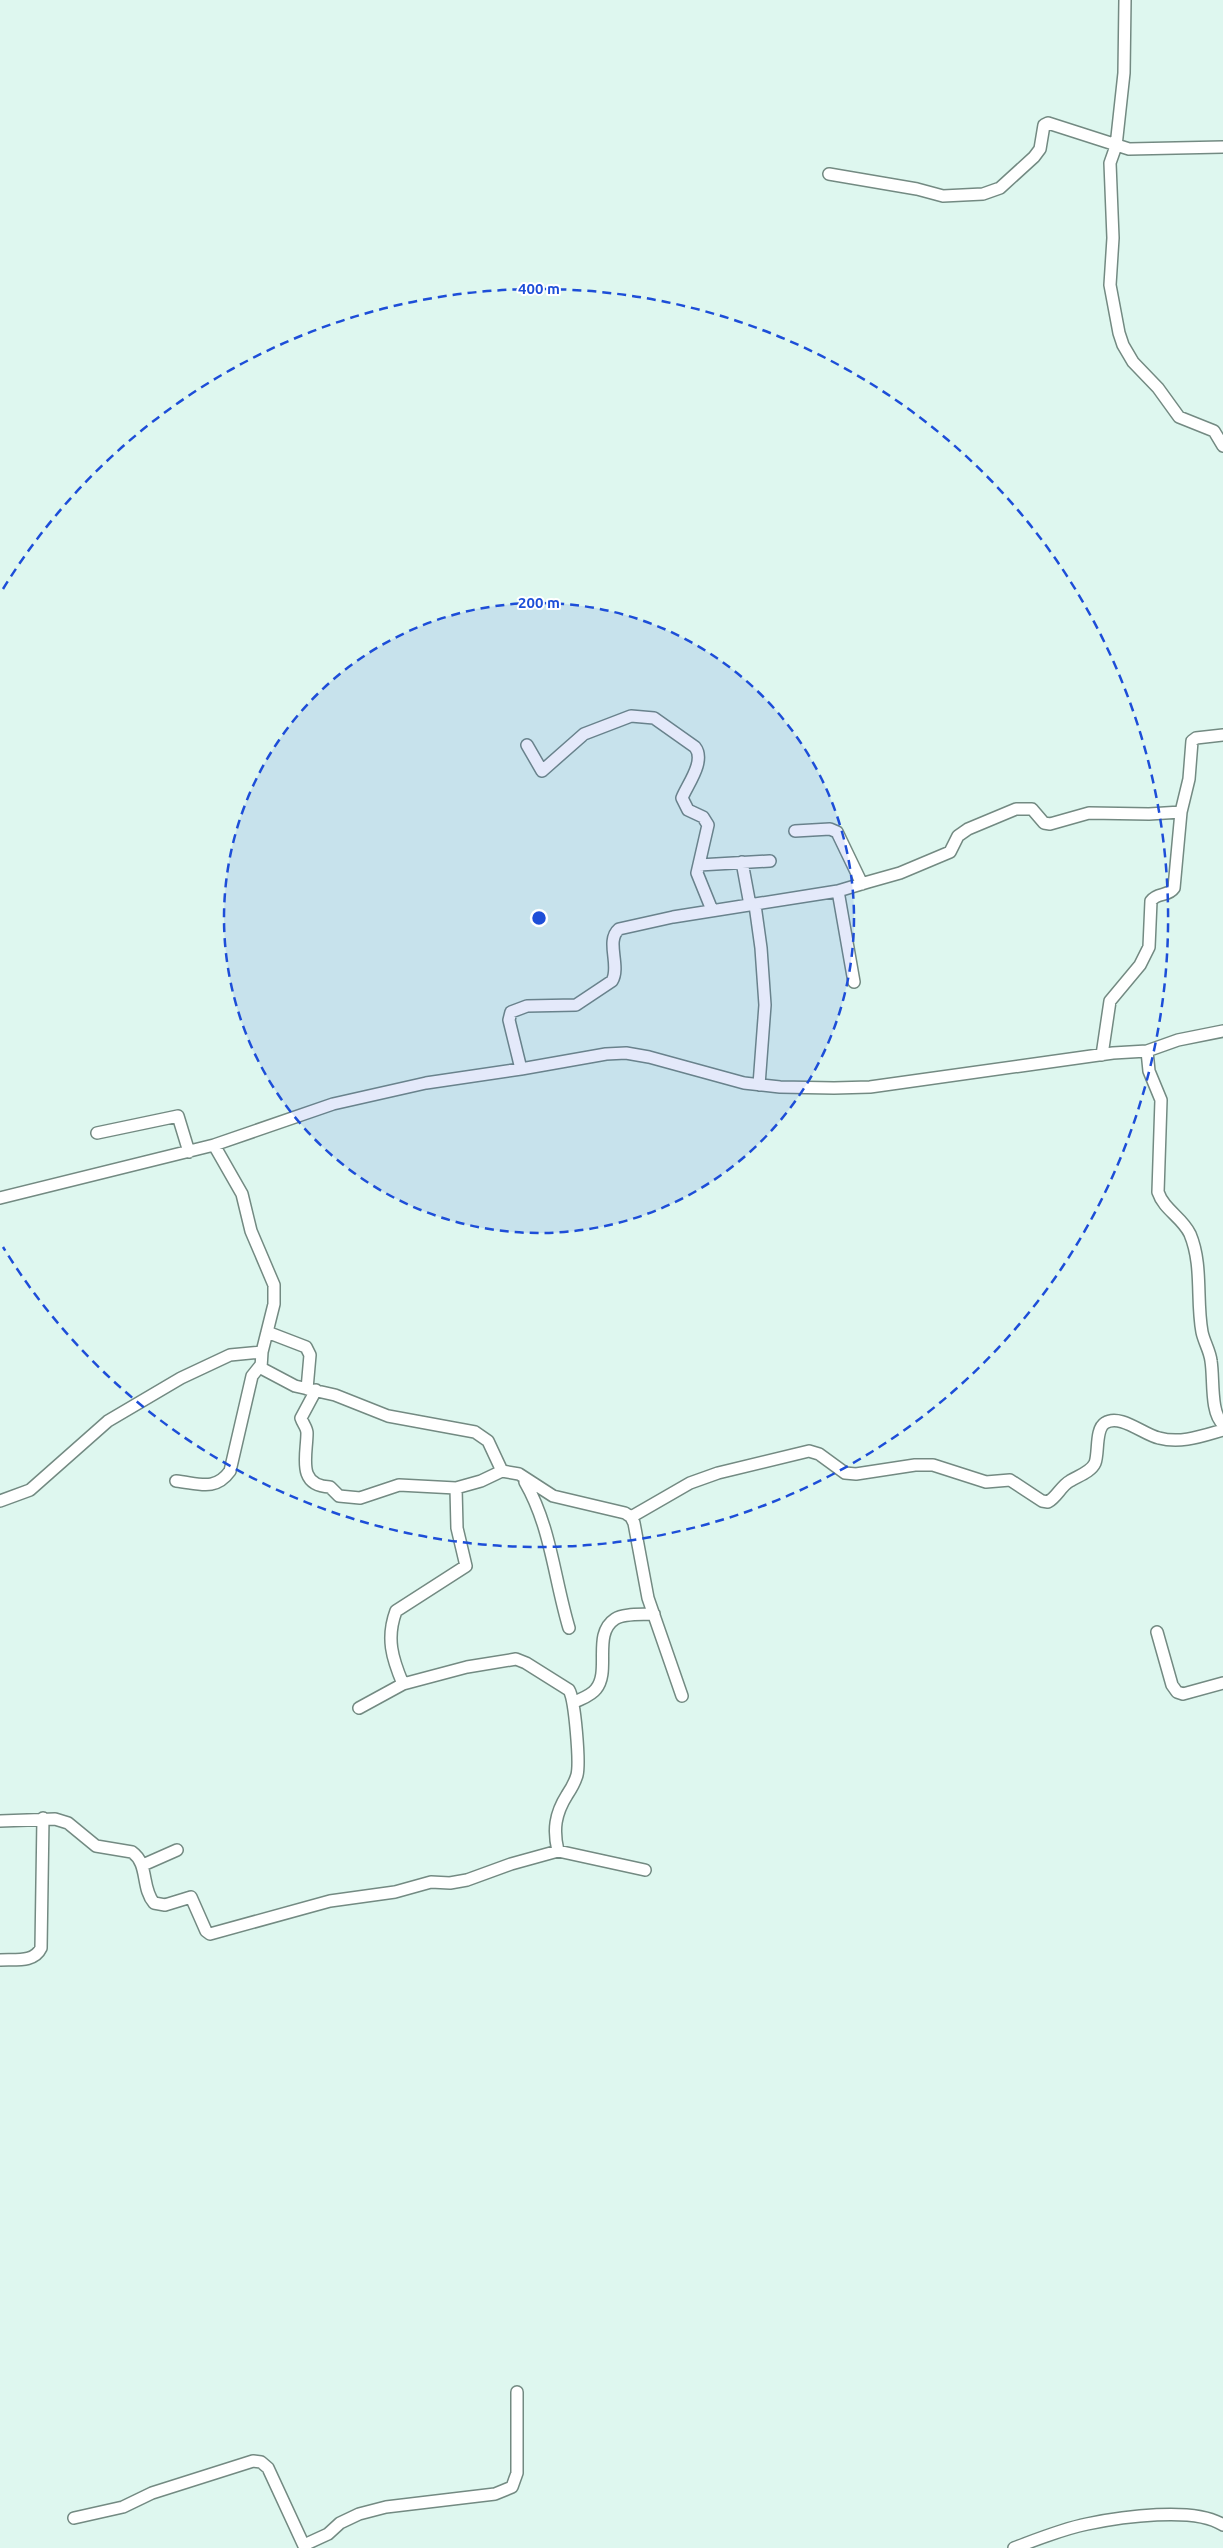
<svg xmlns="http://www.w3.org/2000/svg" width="1223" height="2548" font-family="Ubuntu,sans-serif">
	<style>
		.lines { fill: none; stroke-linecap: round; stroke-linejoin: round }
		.street-casing { stroke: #738a82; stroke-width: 14 }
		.street { stroke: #fff; stroke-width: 11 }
		.ring { fill: none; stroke: #1d4ed8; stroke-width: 2.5; stroke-dasharray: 9 6 }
		.centre { fill: #1d4ed8; stroke: #fff; stroke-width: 2.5 }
		.ring-label { font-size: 15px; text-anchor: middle; font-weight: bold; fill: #1d4ed8; stroke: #fff; stroke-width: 4; stroke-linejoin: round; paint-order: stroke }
	</style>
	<rect width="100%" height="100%" fill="#def7ef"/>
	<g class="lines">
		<g class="street-casing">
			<path id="street" d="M1125 0 1124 73 1116 146 1110 163 1113 238 1110 285 1119 333 1123 345 1133 362 1158 388 1179 417 1214 431 1223 446
				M829 174 917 189 943 196 983 194 1000 188 1034 157 1040 149 1044 125 1048 123 1129 149 1223 147
				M527 745 542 771 584 734 631 716 654 718 695 747C706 761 687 785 682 798L688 810 703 817 708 825 697 873 712 910
				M795 831 830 829 837 832 862 884
				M742 862 750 905
				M699 865 770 861
				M838 891 854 982
				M755 905 761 948 765 1005 759 1085
				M1147 1051 1149 1071 1161 1100 1158 1192C1164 1210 1182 1217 1190 1234 1203 1265 1196 1300 1202 1332 1204 1342 1210 1351 1211 1361 1214 1378 1210 1413 1223 1424
				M1102 1055 1110 1001 1140 965 1149 947 1151 901C1157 892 1168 897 1174 888L1181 812 1189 779 1192 741 1196 738 1223 735
				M521 1069 509 1020 511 1012 527 1006 576 1005 612 981C621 966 605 941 619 929L673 917 838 891 868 882 900 873 950 852 958 836 968 829 1016 809H1032L1044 823 1050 824 1089 813 1149 814 1181 812
				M97 1133 178 1116 189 1152
				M214 1145 242 1194 251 1231 274 1285V1304L262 1352 261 1368 295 1386 335 1395 388 1416 475 1432 488 1441 502 1471 519 1474 553 1496 625 1513 631 1517 634 1523 648 1598 682 1696
				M0 1198 214 1145 333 1104 426 1083 521 1069 606 1054 626 1053 649 1057 744 1083 780 1087 834 1088 870 1087 1113 1053 1147 1051 1178 1040 1223 1031
				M267 1332 306 1347 310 1355 307 1389
				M316 1390 301 1418C303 1424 307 1428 307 1433 307 1455 296 1486 330 1487L339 1496 360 1498 399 1485 456 1488 481 1481 502 1471
				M176 1481C198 1483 215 1492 230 1471L252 1376 260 1366
				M525 1482C551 1527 554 1578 569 1628
				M0 1501 30 1490 108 1421 181 1378 230 1355 262 1352
				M631 1517 690 1483 718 1473 809 1451 819 1454 845 1473 856 1474 915 1465H933L986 1482 1010 1480 1042 1501 1048 1502C1057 1497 1061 1486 1070 1481 1078 1476 1091 1472 1095 1463 1099 1453 1095 1429 1105 1423 1120 1413 1144 1435 1159 1438 1181 1444 1202 1436 1223 1430
				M1157 1632 1172 1685 1177 1692 1183 1694 1223 1683
				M403 1684 467 1667 516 1659 526 1663 569 1690C575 1700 580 1763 577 1775 575 1782 571 1789 567 1795 555 1814 553 1830 558 1851
				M573 1703C580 1699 591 1696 596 1689 611 1671 592 1634 615 1619 624 1613 643 1615 654 1614
				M359 1708 403 1684C392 1658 386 1638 396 1611L466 1566 457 1528 456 1488
				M0 1821 55 1819 68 1823 96 1846 132 1852C149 1864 141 1888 154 1903L165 1905 191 1897 206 1931 210 1934 330 1901 395 1892 431 1882 450 1883 467 1880 511 1864 558 1851 645 1870
				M143 1865 177 1850
				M0 1960C15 1959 34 1963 41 1948L43 1818
				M74 2518 123 2507 152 2493 253 2461 261 2462 268 2468 305 2548
				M304 2545 328 2534 340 2523 359 2514 386 2507 495 2494 512 2487 517 2473V2392
				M1014 2548C1038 2539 1062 2529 1087 2524 1120 2517 1195 2506 1223 2525"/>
		</g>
		<use href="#street" class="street"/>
	</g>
	<circle cx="539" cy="918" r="315" fill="#1d4ed8" fill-opacity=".12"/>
	<g class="ring">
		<circle cx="539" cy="918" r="315"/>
		<path d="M3 589A629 629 0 1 1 3 1247"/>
	</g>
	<circle cx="539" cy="918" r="8" class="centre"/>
	<g class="ring-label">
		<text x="539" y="294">400 m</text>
		<text x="539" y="608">200 m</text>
	</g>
</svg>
